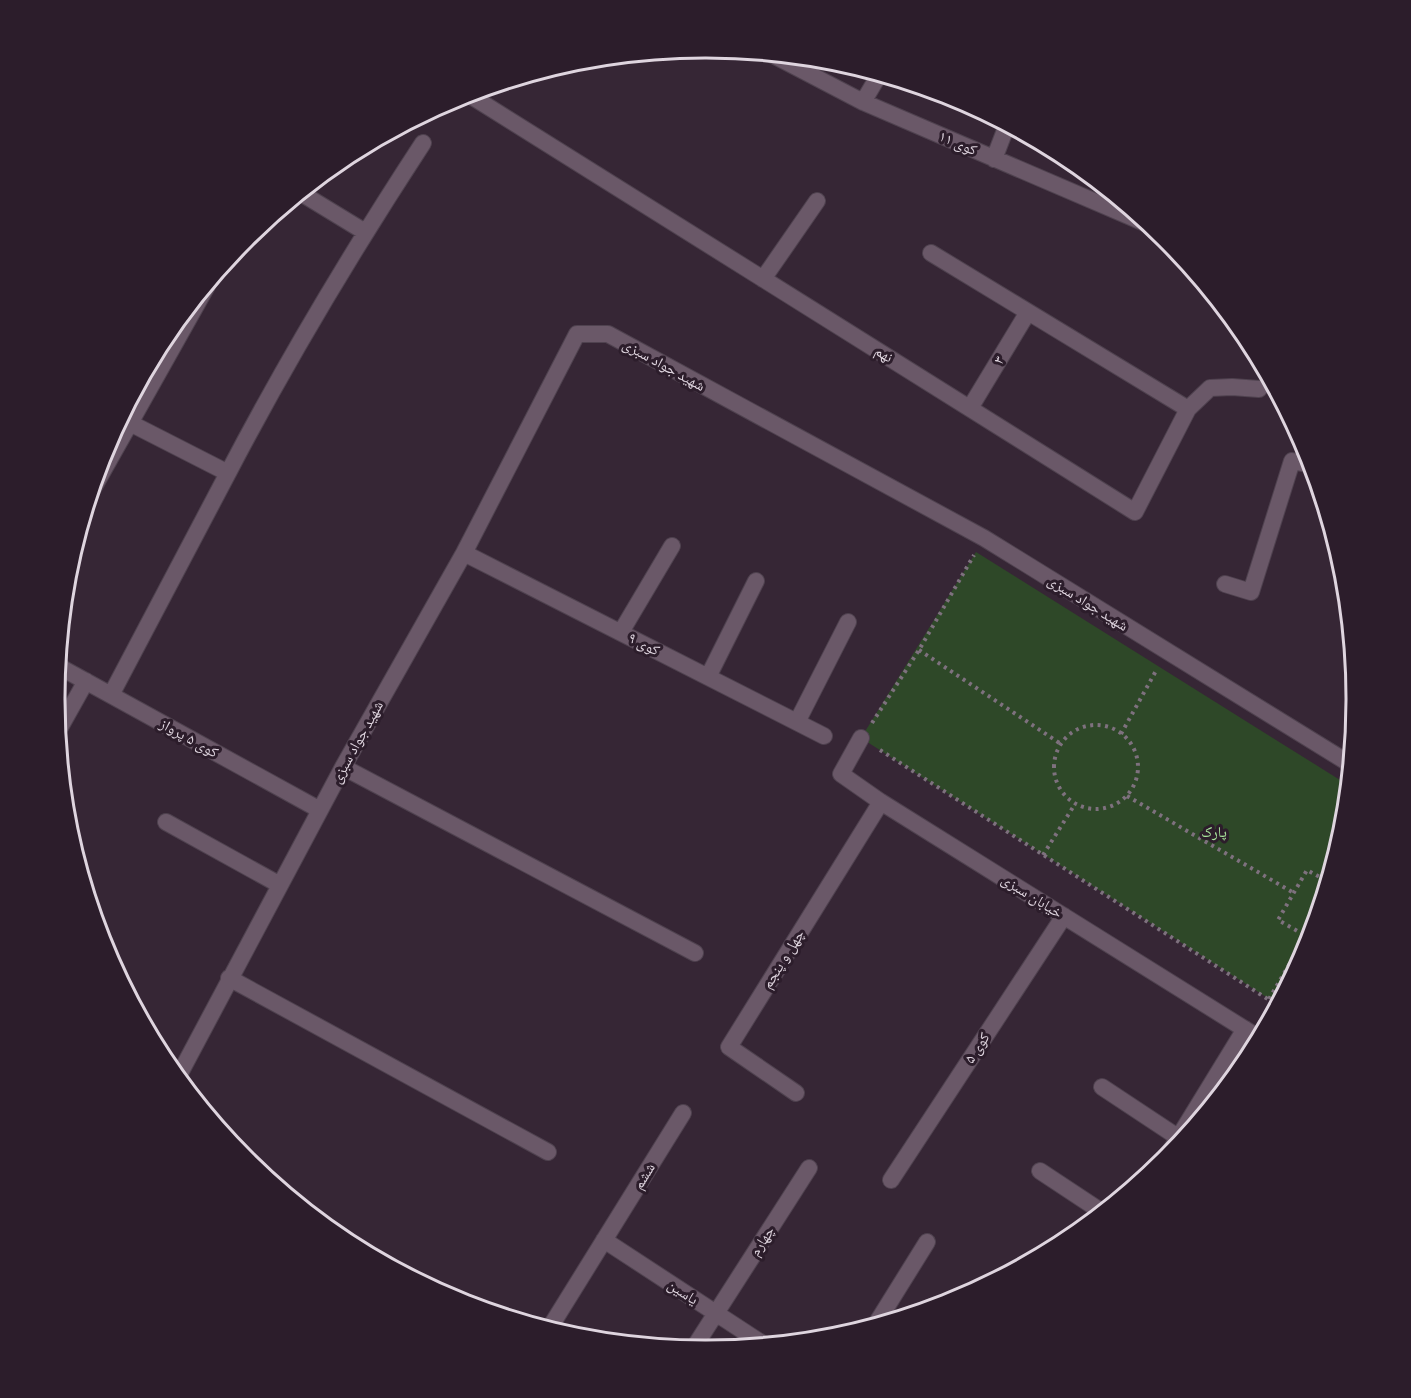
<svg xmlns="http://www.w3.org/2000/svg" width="1411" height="1398" font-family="Figtree,'Noto Naskh Arabic',sans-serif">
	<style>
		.green { fill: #2e4828 }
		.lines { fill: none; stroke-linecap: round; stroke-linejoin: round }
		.minor-casing { stroke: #4f424f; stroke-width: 18 }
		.path { stroke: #7e717e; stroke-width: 4; stroke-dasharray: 3 4.5; stroke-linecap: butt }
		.minor { stroke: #6a5868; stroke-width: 16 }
		.labels { text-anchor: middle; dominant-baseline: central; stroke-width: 6; stroke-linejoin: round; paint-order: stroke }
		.street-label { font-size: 15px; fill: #dfd5df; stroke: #2c1d2b }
		.park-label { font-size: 15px; fill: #a8e59b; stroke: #2c1d2b }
		.rim { fill: none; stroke: #dfd5df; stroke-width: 3 }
	</style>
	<rect width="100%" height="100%" fill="#362635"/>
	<path class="green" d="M976 552 1348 785 1344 826 1307 948 1277 1004 861 738Z"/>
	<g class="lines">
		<g class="minor-casing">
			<path id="minor" d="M773 55 863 102 1147 224
				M468 94 1135 512 1188 409 1210 388 1232 387 1259 389
				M863 102 879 75
				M994 159 1007 125
				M301 193 365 232
				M931 253 1188 409
				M763 279 817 201
				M970 408 1028 312
				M228 473C287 360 353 250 423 143
				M91 492 130 423
				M464 553 824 736
				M1225 584 1251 592 1292 461 1312 465
				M621 632 672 546
				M58 666 320 810
				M708 677 756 581
				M111 695 228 473 130 423 207 286
				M797 722 848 622
				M58 731 86 681
				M861 738 841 774 881 802 1259 1038
				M343 767 695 953
				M166 822 280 885
				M229 978 548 1152
				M178 1077 343 767 464 553 577 334H608L984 538 1350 764
				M1102 1087 1182 1140
				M796 1093 729 1047 881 802
				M1166 1158 1245 1029
				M1040 1171 1102 1212
				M891 1180 1064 916
				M604 1240 763 1344
				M876 1324 927 1242
				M549 1329 683 1113
				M693 1349 809 1168"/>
		</g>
		<path class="path" d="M919 650 1061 744
			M872 723 919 650 974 555
			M1054 767a42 42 0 1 1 84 0a42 42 0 1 1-84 0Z
			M1121 734 1157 669
			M880 750 1277 1005
			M1127 796 1294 893
			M1043 855 1075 804
			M1310 938 1278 920 1307 870 1327 881
			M1269 999 1306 936"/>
		<use href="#minor" class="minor"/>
	</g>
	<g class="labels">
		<g class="street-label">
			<text transform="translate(958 143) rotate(23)">کوی ۱۱</text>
			<text transform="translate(884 354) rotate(32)">نهم</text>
			<text transform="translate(999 360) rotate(-59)">۳</text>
			<text transform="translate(664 365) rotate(29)">شهید جواد سبزی</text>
			<text transform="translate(1088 603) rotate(32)">شهید جواد سبزی</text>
			<text transform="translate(644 644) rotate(27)">کوی ۹</text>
			<text transform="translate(189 738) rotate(29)">کوی ۵ پرواز</text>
			<text transform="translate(357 742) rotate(-61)">شهید جواد سبزی</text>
			<text transform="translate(1032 896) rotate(32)">خیابان سبزی</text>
			<text transform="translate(783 959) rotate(-58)">چهل و پنجم</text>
			<text transform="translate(977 1048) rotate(-57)">کوی ۵</text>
			<text transform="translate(644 1176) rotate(-58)">ششم</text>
			<text transform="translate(762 1241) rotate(-57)">چهارم</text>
			<text transform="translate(683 1292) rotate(33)">یاسین</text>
		</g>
		<g class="park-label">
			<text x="1214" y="832">پارک</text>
		</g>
	</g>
	<path d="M0 0H1411V1398H0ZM705 58H706A640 640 0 0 1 1346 698V700A640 640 0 0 1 706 1340H705A640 640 0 0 1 65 700V698A640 640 0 0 1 705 58Z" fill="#2c1d2b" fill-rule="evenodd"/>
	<path class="rim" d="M705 58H706A640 640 0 0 1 1346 698V700A640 640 0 0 1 706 1340H705A640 640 0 0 1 65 700V698A640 640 0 0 1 705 58Z"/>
</svg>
